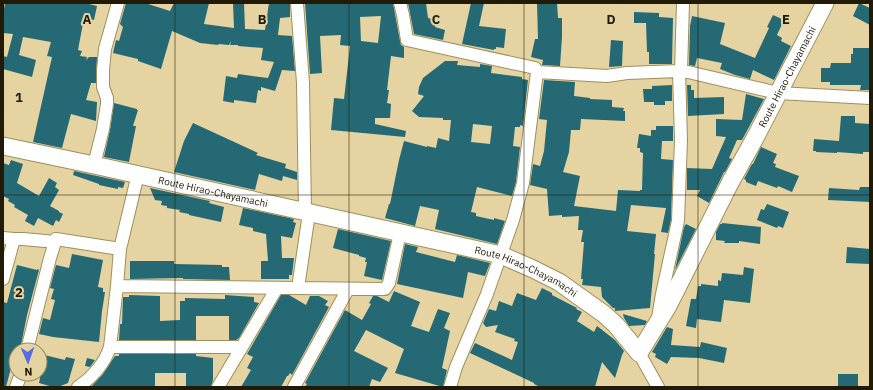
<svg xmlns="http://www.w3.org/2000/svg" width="873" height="390" font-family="'IBM Plex Sans',sans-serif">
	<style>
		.building { fill: #256974; fill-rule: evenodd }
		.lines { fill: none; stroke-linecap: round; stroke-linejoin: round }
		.street-casing { stroke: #9f8f5e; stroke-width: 14 }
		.secondary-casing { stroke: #9f8f5e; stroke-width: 19 }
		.street { stroke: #fff; stroke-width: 12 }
		.secondary { stroke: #fff; stroke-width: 17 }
		.grid { fill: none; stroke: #201a06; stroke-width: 1; stroke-opacity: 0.55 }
		.labels { text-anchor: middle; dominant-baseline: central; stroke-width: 4; stroke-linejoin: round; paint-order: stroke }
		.street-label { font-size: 10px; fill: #201a06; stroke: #e5d4a1 }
		.grid-label { font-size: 13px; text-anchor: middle; font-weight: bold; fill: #201a06; stroke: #e5d4a1; stroke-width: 4; stroke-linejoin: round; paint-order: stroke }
	</style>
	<rect width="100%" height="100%" fill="#e5d4a1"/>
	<path class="building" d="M5 3H85L97 6 94 20 84 18 78 50 82 51 80 56 87 57 86 60 89 57H97L96 83H91L86 100 97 102 96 121 71 114 62 148 33 142 52 57 47 56 51 42 23 37 19 55 36 60 32 77 3 69V56L7 57 13 34 3 33V15Z
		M126 3H145L170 11 174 3H209L204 24 234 28 233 3H244L245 29 265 30 269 3H290V17L280 18 278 35 292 36 295 71 282 70 275 91 261 87V91L258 90 256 103 234 100V103L223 101 226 76 237 78 238 74 268 78 274 62 261 60 263 48 238 46V45H230L231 41 229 45 219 44 218 45 200 43 172 31 161 69 138 61V59L113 53 116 40 119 41 123 27 120 24Z
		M305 3H393L400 41 401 45 404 47V58L391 56 387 90H389L387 103 391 104 390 118H375V124L406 131 405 137 331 130 334 98 344 99 350 46 340 45 341 35 320 36 322 73 310 74ZM381 16 378 43 361 41 360 17Z
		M408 3H426L428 18 437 20 435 27 445 30 443 40 414 34Z
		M471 3H484L479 26 506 29 504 48 496 47V49H494V50L462 44Z
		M537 3H557L558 18H562V37L560 66 542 65 543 60 531 57 535 39H538Z
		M859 3 870 8V25L853 16Z
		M634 12 659 13V17L673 18 672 64H649V52H647L646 23H634Z
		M773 15 784 20 777 35 782 38 781 41 791 46 774 80 753 70 750 79 735 75 720 69 722 63 697 58 695 66 689 65 690 26 692 16 725 23 720 44 755 58 769 28 767 27Z
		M611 40 623 41 622 66 609 67Z
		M853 48H870V90H860L861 85H830V82H821V68H830L831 63H851V54H853Z
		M445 61H458L457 65 480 67V64L492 66 491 73 522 77V79L528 80 523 126 520 125V127H515L513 146 520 147 516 182 512 196 477 187 471 212 476 213V216L494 220V218L505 221 497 244 435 229 439 210 420 206 415 226 385 218 389 204H390L399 160 404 141 427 147V146L436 148 438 138 449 141 451 120H443V118L419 117 412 111 424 96 418 94 419 87 423 78ZM473 124 492 126 490 144 471 142Z
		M544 80 575 82 574 96 590 98V99L612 100V107L624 108 623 111H625V121L581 119 580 130H571L569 152 563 172 580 176 574 206 616 211 618 190 640 191V190H642L643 153 640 152V148H637L639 134 651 136V130H656V126H673V141H662L661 159 673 160 671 220 668 233 661 232 666 208 631 205 627 231 656 234 654 254H655L650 308 615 311V308H613L602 297 601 287 582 285 583 279H581L584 242H581L583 230H578L579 216 562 217V215L549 216 547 189 530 185 533 164 540 166 544 151 547 120 539 119Z
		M672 85V101H665V105H654V102H644L643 89H652V86Z
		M687 85H691V90H694V98L724 97V114L688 116Z
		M746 94 764 99 742 140H737L729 158 732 159 725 172H724L709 203 697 196 700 190H687V168L712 169 726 137 716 136V119L742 120Z
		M114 103 137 109V110H138L133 126H136L129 162 104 157 110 130Z
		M841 116H855V123L870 124V152H863V154L837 152V153L816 152V151H813L814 139 839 141Z
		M193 123 258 153 256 155 286 164 285 168 297 172V180L283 176 282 181 259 174 255 190 174 172 184 141Z
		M761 147 777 154 773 163 776 164 775 167 799 176 792 192 778 186 777 188 758 181 756 186 746 182V180L744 179 752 164H753Z
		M11 160 23 164 17 183 39 196 49 178 57 183 55 187 59 190 50 206 59 211V212L63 214 59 222 56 220 53 226 38 218 34 226 25 221 28 215 14 207 15 205 8 201 9 199 3 196V163L9 165Z
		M74 171 125 182 123 188 118 187V189L99 185V184L73 175Z
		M860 187H870V202L828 200 829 188 859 190Z
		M150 188 210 201 209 203 224 207 221 222 189 215V214L179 212 180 210 167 208V206L161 205 162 201 155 200Z
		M767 204 789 212 783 228 778 226 777 228 757 220 761 209 764 210Z
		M243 208 294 219 293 222 296 223 292 238 281 236 282 258H294L292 275H289V279H261V261H268L266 234 253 231V228L239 225Z
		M722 223 761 227 760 244 739 241V243H724L725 241 716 240V232L720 224H722Z
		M686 224 696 229 675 270 684 227Z
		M338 229 391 241 382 280 364 276 367 262H365L366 258 359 256V255L333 248Z
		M405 244 418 247 416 252 455 262 457 255 490 263 485 276 468 272 463 298 397 284Z
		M847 247 870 249V264L846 263Z
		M72 254 103 260 98 287 103 288V292H105L102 311 99 342 53 337 39 334 43 318 50 320 55 300 51 299 54 289 50 288 56 265 69 268Z
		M130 261H174V264L222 265V267H229L230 280 183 279V278L130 279Z
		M17 265 37 270V269L39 270 27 315 20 350H16V368L15 369 11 368 6 387H3V302L7 303Z
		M744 267 754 269 750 303 724 300 721 322 697 319 696 328 686 326 691 299H696L698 286H701V284L718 286V280L721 281 722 273 743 275Z
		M542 288 552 293V295L577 308 576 309 582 312 577 321 594 332 597 326 615 340 624 351 622 355 615 378 602 362 595 387H540L534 384V383L470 353 475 343 512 360 518 342 514 341 515 339 495 332 498 325 486 327 483 323 489 309 496 311 499 301 512 306 517 293 536 300Z
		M394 291 420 302 411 326 429 332 438 309 450 313 444 328 450 331 442 368 447 370 443 387 395 373 404 349 366 330 354 351 388 368 380 382 372 379 369 387H305L307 384 305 383 345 310 362 320 371 304 369 303 373 296H377L389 302Z
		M129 295 160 296V321L180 320V301H185V298L225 299V295L254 297V302L259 303 239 338 236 340H229V316H196V340H119L120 324H122L123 297H129Z
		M281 295H289L306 305 310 296H319L328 301 325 305 329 307 292 375 290 373 288 376H287L281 387H241L251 370 247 368 253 357 247 354Z
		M623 314 647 321 645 325 629 326 624 318Z
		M667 327 673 329 671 345 700 347 701 342 727 348 724 363 699 358 671 357 667 364 655 357 656 354 652 352Z
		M40 354 65 360 66 357 75 359 68 383 58 387H53L39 383 40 378Z
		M119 354H196V356L213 358V380L211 387H186V373H155V387H91L103 374 115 356H119Z
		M87 358 95 360 90 367 85 366Z
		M838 374H858V387H838Z"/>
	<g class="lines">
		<g class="street-casing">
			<path id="street" d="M297 3 303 83 305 212
				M400 3 403 15 407 40 535 68 537 72 523 183 513 220 487 294 456 367 450 387
				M681 71 683 3
				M537 72 607 76 627 73 679 71 688 72 778 93 870 98
				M94 165 103 129 107 104V98L103 87V70L105 49 118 3
				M3 238 14 239H23L56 242
				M3 279 14 239
				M117 286 298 288 309 213
				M298 288 385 289 389 283 400 233
				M658 318 662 294 678 221 681 140 679 71
				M110 347H242
				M27 350 50 258 56 239 120 249
				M639 353 658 387
				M16 387 21 374
				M78 387C92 378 105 363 110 347L117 286 120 249 138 174
				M218 387 277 288
				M294 387 348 289"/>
		</g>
		<g class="secondary-casing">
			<g id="secondary">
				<path id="s1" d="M3 146 94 165 501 255 533 269 559 282 587 302 604 314 616 325 639 353 668 306 731 181 755 138 825 3"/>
			</g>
		</g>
		<use href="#street" class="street"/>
		<use href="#secondary" class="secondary"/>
	</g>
	<path class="grid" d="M175 3V387M349 3V387M524 3V387M698 3V387M3 195H870"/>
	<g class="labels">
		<g class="street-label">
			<text stroke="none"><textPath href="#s1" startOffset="995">Route Hirao-Chayamachi</textPath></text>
			<text stroke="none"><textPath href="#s1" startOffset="215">Route Hirao-Chayamachi</textPath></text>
			<text stroke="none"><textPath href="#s1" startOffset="539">Route Hirao-Chayamachi</textPath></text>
		</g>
	</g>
	<g class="grid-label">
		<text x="87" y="24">A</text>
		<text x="262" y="24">B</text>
		<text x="436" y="24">C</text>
		<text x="611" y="24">D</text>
		<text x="786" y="24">E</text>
		<text x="19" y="102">1</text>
		<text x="19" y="297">2</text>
	</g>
	<rect width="873" height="390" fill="none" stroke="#201a06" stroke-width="8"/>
	<g transform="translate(28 362) rotate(178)"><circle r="19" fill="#e5d4a1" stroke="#968a63"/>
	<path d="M0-3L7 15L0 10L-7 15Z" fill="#556de3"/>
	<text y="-6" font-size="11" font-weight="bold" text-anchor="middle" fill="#201a06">N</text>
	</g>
</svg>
